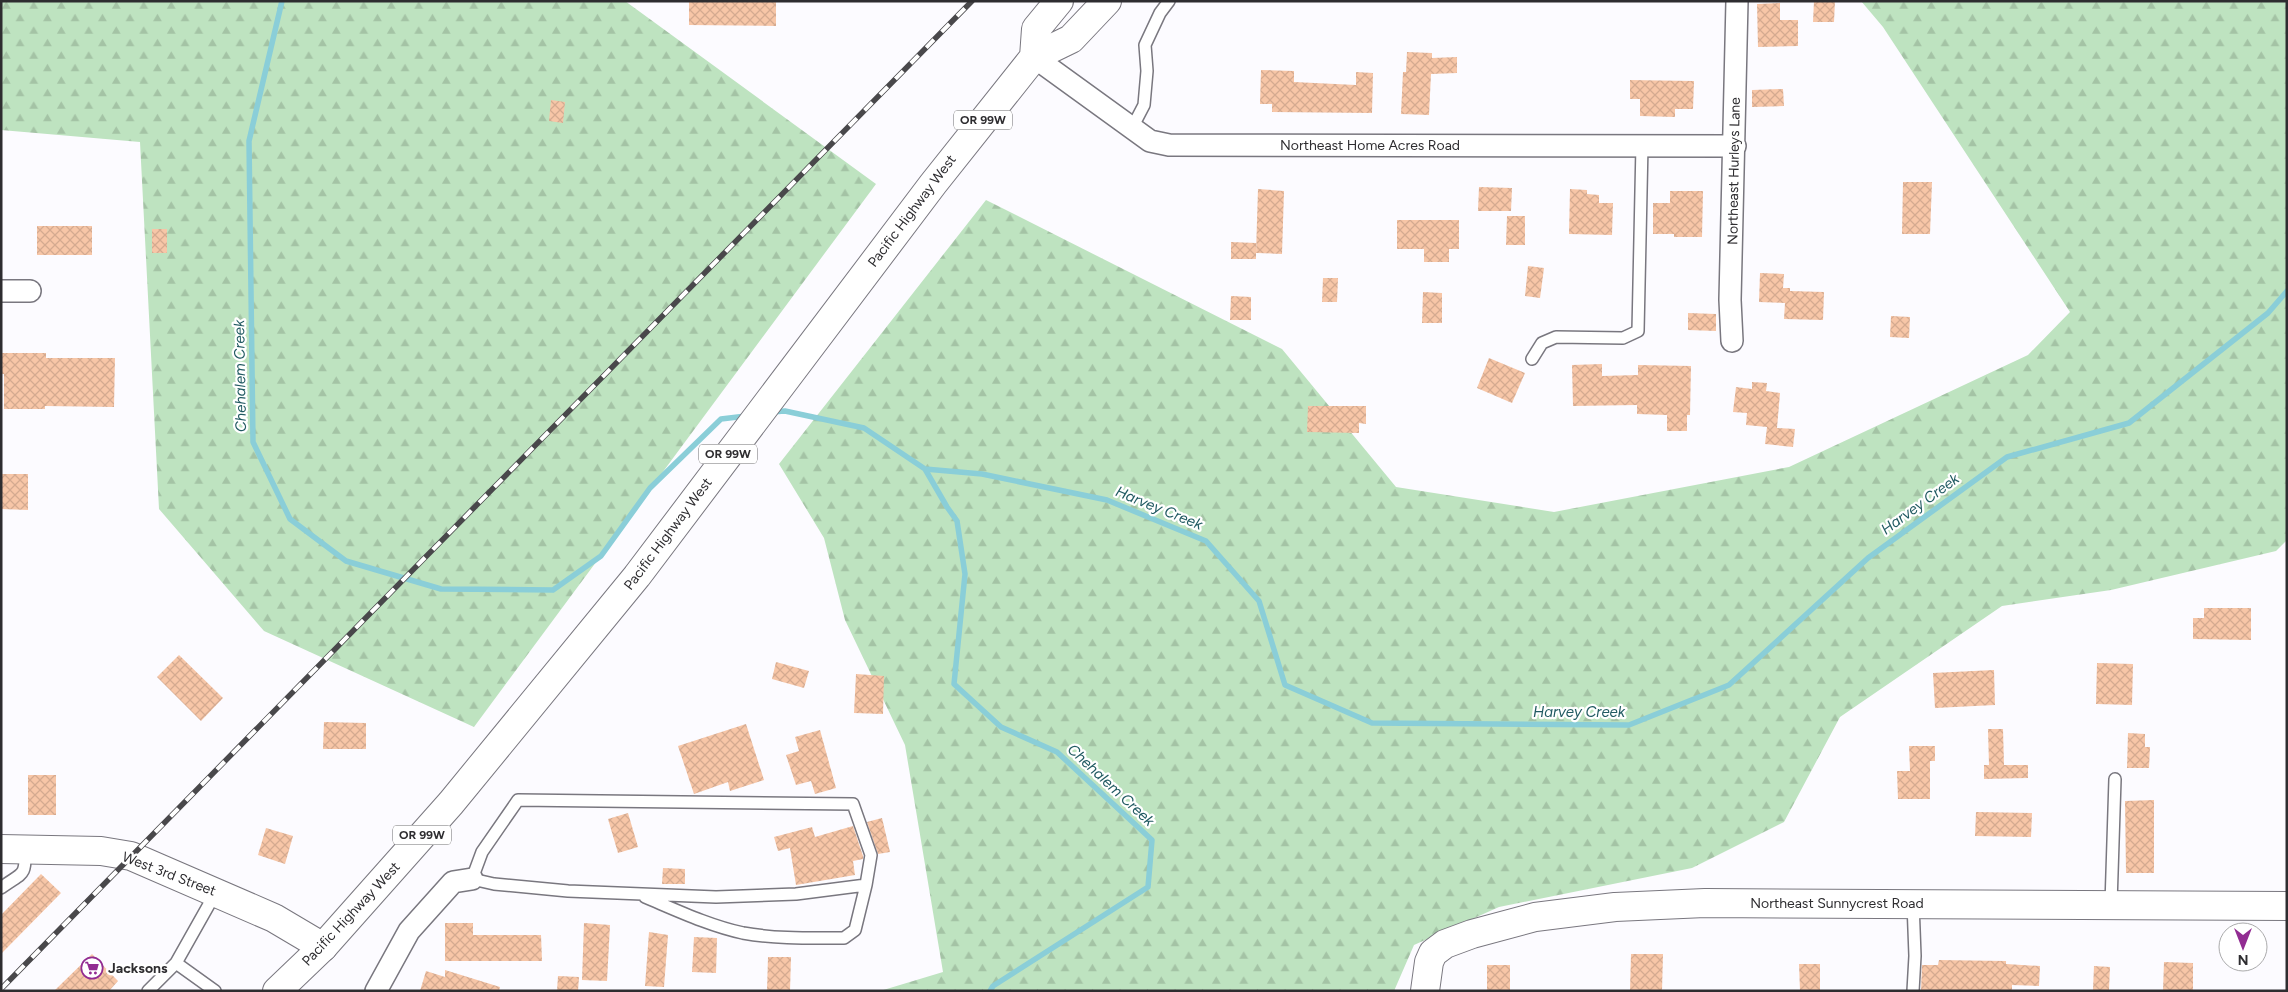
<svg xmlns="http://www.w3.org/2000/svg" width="2288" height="992" font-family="Figtree,sans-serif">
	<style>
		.forest { fill: url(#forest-firs) }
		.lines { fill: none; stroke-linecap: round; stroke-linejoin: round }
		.stream { stroke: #8aced8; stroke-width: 5.5 }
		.building { fill: url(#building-cross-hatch) }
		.service-casing { stroke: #79777f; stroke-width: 14 }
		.minor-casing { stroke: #79777f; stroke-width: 24 }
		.tertiary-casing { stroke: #79777f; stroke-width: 30 }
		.primary-casing { stroke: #79777f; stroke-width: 30 }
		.service { stroke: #fff; stroke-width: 11 }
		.minor { stroke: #fff; stroke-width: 21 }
		.tertiary { stroke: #fff; stroke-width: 28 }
		.primary { stroke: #fff; stroke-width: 28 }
		.rail-casing { stroke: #49484b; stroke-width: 5.5 }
		.rail { stroke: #fff; stroke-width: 4; stroke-dasharray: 11; stroke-linecap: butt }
		.labels { text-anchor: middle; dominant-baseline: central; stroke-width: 4.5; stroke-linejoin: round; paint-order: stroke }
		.shield { fill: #fff; stroke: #6d6c6e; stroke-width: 1 }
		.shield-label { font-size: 12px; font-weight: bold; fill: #2e2d30 }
		.street-label { font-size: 14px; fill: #2e2d30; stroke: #fff }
		.poi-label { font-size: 14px; font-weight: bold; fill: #2e2d30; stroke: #fff; text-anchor: start }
		.water-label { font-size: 15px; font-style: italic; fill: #215a62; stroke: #fff }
	</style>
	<defs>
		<pattern id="forest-firs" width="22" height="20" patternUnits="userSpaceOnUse" patternTransform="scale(1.25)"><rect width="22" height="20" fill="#bee3c0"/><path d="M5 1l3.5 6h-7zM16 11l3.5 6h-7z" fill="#a4c3a5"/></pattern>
		<pattern id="building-cross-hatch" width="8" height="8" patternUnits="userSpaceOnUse" patternTransform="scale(1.25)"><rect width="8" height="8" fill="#f7c6a7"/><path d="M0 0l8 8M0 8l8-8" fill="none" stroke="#d4aa90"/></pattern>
	</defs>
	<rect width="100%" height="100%" fill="#fcfbff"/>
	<path class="forest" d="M1 1H625L876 184 474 727 264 631 159 509 140 142 1 130Z
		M1861 1H2287V540L2276 551 2111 590 2002 606 1840 717 1784 822 1692 868 1499 907 1414 945 1394 991H880L943 972 905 745 845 620 824 538 779 464 986 200 1282 349 1396 487 1554 512 1789 467 2028 355 2070 312 1883 27Z"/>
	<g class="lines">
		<path class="stream" d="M282 1 249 141 253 442 290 519 346 561 441 589 553 590 601 556 650 488 721 419 746 416
			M772 412 785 411 864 428 925 469 947 507 957 521 965 574 954 684 1001 727 1057 752 1152 840 1148 887 993 986 990 991
			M925 469 982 474 1107 500 1206 541 1259 601 1285 685 1372 723 1629 725 1729 685 1868 558 2007 457 2129 423 2268 313 2287 291"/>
	</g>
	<path class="building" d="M689 1H776V26L689 25Z
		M1814 1H1835L1834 22H1813Z
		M1780 3V20H1798V46L1758 47 1757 4Z
		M1407 52 1432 53V58L1457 57V73L1431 74 1429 115 1401 114 1403 72H1406Z
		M1261 70 1294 71V82L1356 85V72L1373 73 1372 113 1272 112V104H1260Z
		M1630 80 1694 81 1693 109H1675V117L1640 116V99H1630Z
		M1783 89 1784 106 1752 107V90Z
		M551 100 565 102 563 123 549 121Z
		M1903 182H1932L1930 234H1902Z
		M1479 187 1512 188 1511 211H1478Z
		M1258 189 1284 191 1282 254 1256 253Z
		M1570 189 1587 190V194L1599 195V203H1613L1612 235 1569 234Z
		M1670 191H1703L1702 237H1674V234H1653V203H1670Z
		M1507 216H1525V245H1506Z
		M1397 220H1459V249H1449V262H1424V249H1397Z
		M37 226H92V255H37Z
		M152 229H167V253H152Z
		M1231 242 1256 243V259H1231Z
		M1528 266 1544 268 1540 298 1525 296Z
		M1760 273 1784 274 1783 288H1790V291L1824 292 1823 320 1784 319 1785 303 1759 302Z
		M1323 278H1338L1337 302H1322Z
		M1423 292 1442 293V323H1422Z
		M1231 296 1251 297V320H1230Z
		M1688 313 1716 314V331L1688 330Z
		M1891 316 1910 317 1909 338 1890 337Z
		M1 353H46V358H115L114 407 45 406V409H4V374H1Z
		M1489 358 1525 373 1512 403 1477 388Z
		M1602 364V376L1638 375V365L1691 366 1690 415H1687V431H1667V415L1637 414V405L1573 406 1572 365Z
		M1752 382 1767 383 1766 391 1780 393 1777 428 1795 429 1793 447 1765 444 1767 427 1746 425 1747 413 1733 412 1736 387 1752 389Z
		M1308 406H1366V424L1359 423V433L1307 432Z
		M1 474H28V510L1 509Z
		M2204 608H2251V640L2193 639V618H2204Z
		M179 655 223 698 201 721 157 677Z
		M776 662 809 671 804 688 772 679Z
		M2097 663 2133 664 2132 705 2096 704Z
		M1994 670 1995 705 1935 708 1933 673Z
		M856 674 884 676 883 714 854 713Z
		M324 722 366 723V749H323Z
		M746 724 764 780 730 791 728 782 694 794 678 746Z
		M1988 729H2003L2004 765H2028V778L1984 779V765H1989Z
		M820 730 836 788 815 794 811 781 796 785 786 755 799 751 795 737Z
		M2128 733 2145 734V747H2150L2149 768H2127Z
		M1909 746H1935V761H1930V799H1898L1897 771H1910Z
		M28 775H56V815H28Z
		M2154 800V873H2126L2125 801Z
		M1976 812 2032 813 2031 837 1975 836Z
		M628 813 638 847 618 853 608 819Z
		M882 818 890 852 878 854 867 822Z
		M853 826 863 856V859L853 861 855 875 796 885 790 848 778 851 774 837 812 827 815 837Z
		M266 828 293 836 285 864 258 855Z
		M663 868 685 869V884H662Z
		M41 874 61 893 1 954V915Z
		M445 923H473V935H541L542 961H445Z
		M584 923 610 925 607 981 582 980Z
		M649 932 668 935 664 987 645 986Z
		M694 937 717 938 716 973 692 972Z
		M92 954 118 981 109 991H54Z
		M1631 954H1663L1662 991H1630Z
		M768 957H791L790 991H767Z
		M1939 960 2006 961V964L2040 966 2039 986 2012 985V991H1921L1922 965H1938Z
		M2164 962 2193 963V991H2163Z
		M1799 964H1820V991H1800Z
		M1487 965H1510V991H1487Z
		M2094 966 2110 967 2109 990H2093Z
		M445 970 500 987 499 991H420L426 971 445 977Z
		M558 976 579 977 578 991H557Z"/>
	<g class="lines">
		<g class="service-casing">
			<path id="service" d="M1132 128 1144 105 1147 71 1145 45 1160 13 1169 1
				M1532 359 1542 343 1556 337 1623 338 1638 331 1642 145
				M518 800 853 804 871 855 866 885 796 894 716 897 568 891 494 884 472 879 482 852Z
				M1 888C22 872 26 878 25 850
				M645 897C676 910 710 926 743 933 777 939 810 938 844 938L855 930 866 885
				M2111 904 2115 779
				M176 963 215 991
				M148 991 176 963 216 892
				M1913 991 1915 956 1913 903"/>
		</g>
		<g class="minor-casing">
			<path id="minor" d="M1034 57 1150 141 1169 145 1735 146
				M1 291H30
				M1732 341 1730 300 1737 1
				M376 991 409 931 453 882 472 879"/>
		</g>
		<g class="tertiary-casing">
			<path id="tertiary" d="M1 849 101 851 131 856 274 918 323 947
				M1425 991 1429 962 1433 953 1445 944 1472 934 1535 917 1615 907 1705 903 2287 906"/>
		</g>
		<g class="primary-casing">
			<path id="primary" d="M1034 57 1036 29 1059 1
				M277 991 323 947 451 803 637 576 933 184 1034 57 1071 39 1107 1"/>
		</g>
		<use href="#service" class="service"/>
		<use href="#minor" class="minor"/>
		<use href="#tertiary" class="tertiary"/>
		<use href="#primary" class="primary"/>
		<g class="rail-casing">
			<path id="rail" d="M1 989 972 1"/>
		</g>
		<use href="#rail" class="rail"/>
	</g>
	<defs>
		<g id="supermarket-ring" transform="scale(1.125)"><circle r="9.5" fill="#fff" stroke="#922c92" stroke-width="1.5"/><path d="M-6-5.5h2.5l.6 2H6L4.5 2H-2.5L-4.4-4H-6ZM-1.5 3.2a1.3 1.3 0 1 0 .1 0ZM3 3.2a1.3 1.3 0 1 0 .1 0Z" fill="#922c92"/></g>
	</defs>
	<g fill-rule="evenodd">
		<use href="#supermarket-ring" x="92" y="968"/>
	</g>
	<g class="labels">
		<g class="shield">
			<rect x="954" y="110.5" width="58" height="19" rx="4"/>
			<rect x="699" y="444.5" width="58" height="19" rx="4"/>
			<rect x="393" y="825.5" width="58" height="19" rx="4"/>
		</g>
		<g class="shield-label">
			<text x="983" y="120">OR 99W</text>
			<text x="728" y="454">OR 99W</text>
			<text x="422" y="835">OR 99W</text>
		</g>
		<g class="street-label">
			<text x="1370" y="145">Northeast Home Acres Road</text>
			<text transform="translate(1734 171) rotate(-89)">Northeast Hurleys Lane</text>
			<text transform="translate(912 211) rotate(-53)">Pacific Highway West</text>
			<text transform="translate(668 534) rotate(-53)">Pacific Highway West</text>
			<text transform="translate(169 874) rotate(21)">West 3rd Street</text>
			<text x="1837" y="903">Northeast Sunnycrest Road</text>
			<text transform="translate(351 914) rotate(-47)">Pacific Highway West</text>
		</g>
		<g class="poi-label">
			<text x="108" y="968">Jacksons</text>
		</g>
		<g class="water-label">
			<text transform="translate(240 376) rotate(-91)">Chehalem Creek</text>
			<text transform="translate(1920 504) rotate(-36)">Harvey Creek</text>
			<text transform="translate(1159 508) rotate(22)">Harvey Creek</text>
			<text x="1579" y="712">Harvey Creek</text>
			<text transform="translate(1111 785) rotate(43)">Chehalem Creek</text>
		</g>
	</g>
	<rect width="2288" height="992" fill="none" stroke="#2e2d30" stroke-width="5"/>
	<g transform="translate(2243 947) rotate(180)"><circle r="24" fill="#ffffff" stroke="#ababac"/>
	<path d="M0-4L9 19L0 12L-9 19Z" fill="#922c92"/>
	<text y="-8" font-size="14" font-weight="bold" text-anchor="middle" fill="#2e2d30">N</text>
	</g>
</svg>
